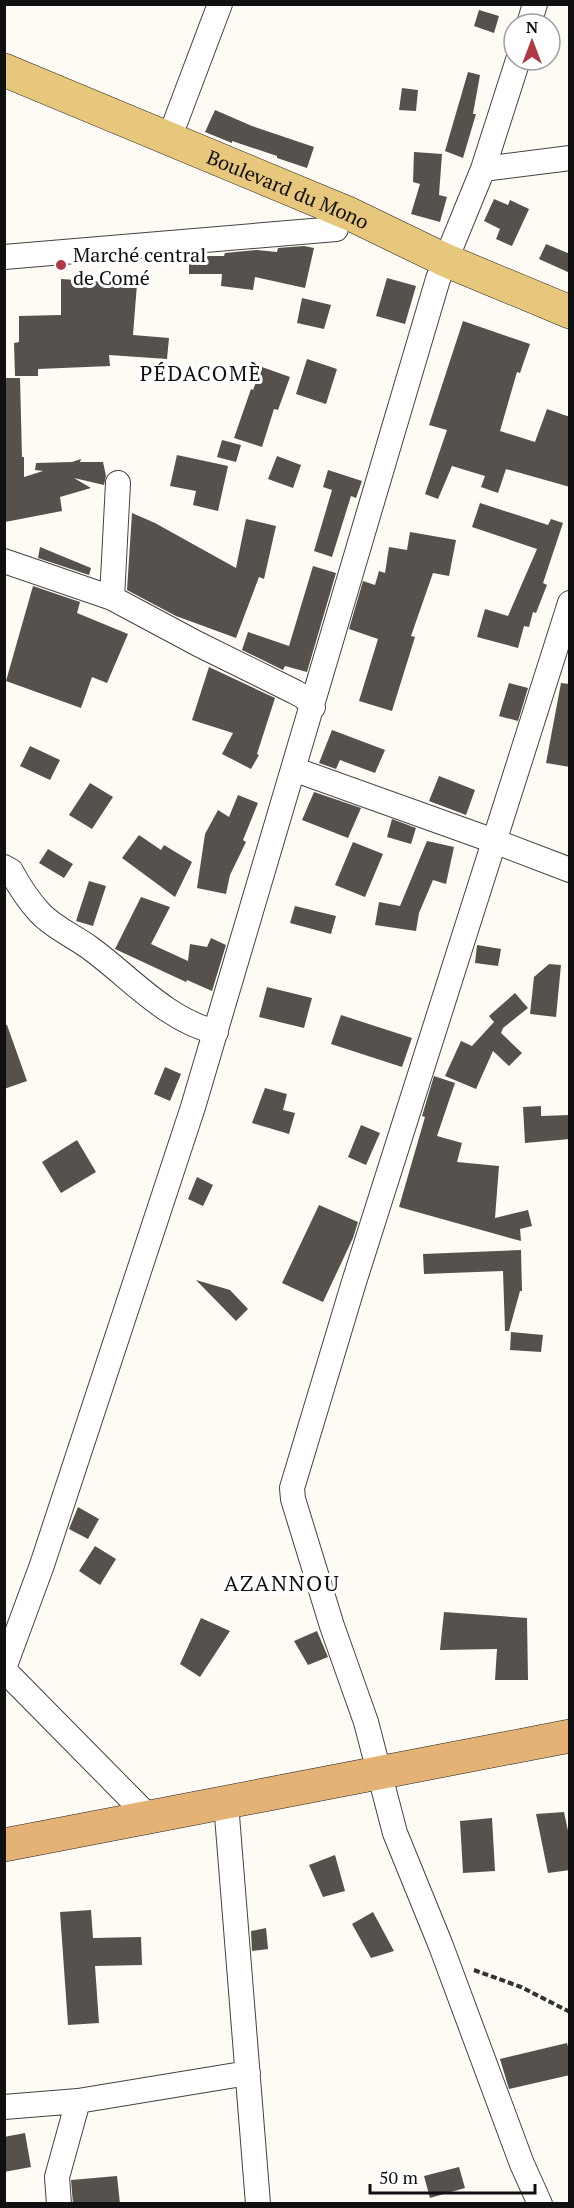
<svg xmlns="http://www.w3.org/2000/svg" width="574" height="2208" font-family="'PT Serif',serif">
	<style>
		.building { fill: #57514e }
		.lines { fill: none; stroke-linecap: round; stroke-linejoin: round }
		.minor-casing { stroke: #434343; stroke-width: 26 }
		.primary-casing { stroke: #212121; stroke-width: 34 }
		.trunk-casing { stroke: #212121; stroke-width: 34 }
		.path { stroke: #323232; stroke-width: 4; stroke-dasharray: 6 3; stroke-linecap: butt }
		.minor { stroke: #fff; stroke-width: 24 }
		.primary { stroke: #e7c77b; stroke-width: 33 }
		.trunk { stroke: #e4b274; stroke-width: 33 }
		.poi-dot { fill: #af3945; stroke: #fff; stroke-width: 2 }
		.labels { text-anchor: middle; dominant-baseline: central; stroke-width: 6; stroke-linejoin: round; paint-order: stroke }
		.street-label { font-size: 20px; fill: #101010; stroke: #fff }
		.poi-label { font-size: 20px; fill: #101010; stroke: #fff; text-anchor: start }
		.neighbourhood-label { font-size: 21px; letter-spacing: 1.5px; fill: #101010; stroke: #fff }
		.quarter-label { font-size: 22px; letter-spacing: 1.5px; fill: #101010; stroke: #fff }
	</style>
	<rect width="100%" height="100%" fill="#fdfbf4"/>
	<path class="building" d="M479 10 499 16 494 33 474 26Z
		M468 72 480 75 473 114H476L463 158 445 151Z
		M402 88 418 90 416 111 399 110Z
		M215 110 252 126 314 147 307 168 277 158V156L232 141V143L205 132Z
		M414 152 442 154 439 195 447 197 440 222 411 214 420 184 413 182Z
		M494 199 508 205 510 200 529 209 512 246 496 239 500 229 484 221Z
		M546 244 570 254V273L539 259Z
		M304 246 314 248 305 288 255 277 253 290 221 286 222 274H189V256H224L225 253 257 250 277 252 278 248Z
		M387 278 416 286 405 324 376 316Z
		M61 279 137 284 133 335 169 338 167 359 109 355 110 366 38 369V376H15L14 343 19 342V316L61 315Z
		M302 298 331 305 324 329 297 323Z
		M463 321 530 344 520 373 517 372 500 431 535 442 547 409 570 417V487L506 469 498 493 481 487 485 476 452 466 438 499 425 494 447 430 429 425Z
		M307 359 337 369 326 404 296 394Z
		M262 367 290 377 278 410 274 409 262 447 234 438 251 389 253 390Z
		M4 378H20L22 457H24V477L43 471 35 470 36 463 72 462 81 459 80 462H103L106 476 104 485 74 478 91 488 60 497 62 511 5 522Z
		M222 440 241 445 236 462 217 457Z
		M177 455 228 466 218 511 193 505 196 491 170 486Z
		M277 456 301 465 293 488 268 479Z
		M328 470 362 481 356 498 351 496 332 557 314 551 332 490 323 487Z
		M480 503 548 525 551 519 563 523 543 583 547 585 536 613 533 612 529 627 524 626 518 648 477 637 485 609 508 616 537 549 472 527Z
		M132 513 155 523 236 568 246 519 276 526 264 579 259 577 236 638 176 616 127 590Z
		M410 532 456 540 449 576 433 573 411 636 415 637 392 711 359 701 378 639 349 629 363 581 375 585 379 571 385 573 389 547 407 550Z
		M40 547 91 568 89 575 38 558Z
		M313 566 336 573 307 672 285 666 283 670 242 650 248 632 289 646Z
		M33 586 80 602 77 613 128 634 107 683 92 677 81 708 6 681Z
		M209 667 275 698 257 754 259 755 251 769 222 754 233 733 192 720Z
		M509 683 528 688 518 721 499 716Z
		M561 683 570 684V767L546 763Z
		M332 730 385 750 375 773 340 760 336 769 319 763Z
		M30 746 60 760 50 780 20 766Z
		M439 776 475 790 466 815 429 801Z
		M90 783 113 797 92 829 69 815Z
		M314 792 361 808 348 838 302 820Z
		M238 795 258 803 243 840 246 842 230 875 226 894 197 888 205 834 218 810 229 817Z
		M392 819 416 828 411 844 387 837Z
		M139 835 161 850 164 845 192 862 175 897 122 858Z
		M427 841 454 847 446 884 433 880 419 913 416 931 375 925 379 902 400 906Z
		M353 842 383 854 365 897 335 885Z
		M48 849 73 864 64 878 39 863Z
		M89 881 106 886 93 926 76 921Z
		M141 897 170 907 151 944 188 961 190 944 207 947 211 938 226 945 212 991 187 980 186 982 115 949Z
		M295 906 336 916 331 934 290 923Z
		M477 945 501 949 498 966 475 963Z
		M549 964 561 965 556 1017 530 1014 534 977Z
		M267 987 312 998 304 1028 259 1017Z
		M515 993 528 1008 503 1028 501 1033 522 1053 509 1066 493 1051 476 1089 445 1076 461 1041 472 1046 494 1022 489 1016Z
		M341 1015 412 1038 402 1067 331 1044Z
		M4 1025H7L27 1081 4 1089Z
		M165 1067 181 1074 170 1101 154 1094Z
		M434 1076 455 1083 437 1136 462 1143 457 1162 499 1166 495 1218 528 1210 532 1226 520 1229 521 1241 399 1207 425 1117 422 1116Z
		M265 1088 287 1094 283 1110 295 1113 289 1134 252 1123Z
		M541 1106V1116L570 1115V1139L525 1143 523 1107Z
		M361 1125 380 1133 366 1165 348 1157Z
		M77 1140 96 1172 61 1193 42 1162Z
		M197 1177 213 1185 203 1206 188 1199Z
		M319 1205 358 1222 353 1238 323 1302 282 1283Z
		M521 1250 522 1291H520L509 1331H505L503 1271 424 1274 423 1254Z
		M196 1280 230 1290 248 1309 236 1321Z
		M511 1332 543 1335 541 1352 510 1350Z
		M78 1507 99 1519 88 1539 69 1529Z
		M95 1546 116 1559 100 1585 79 1571Z
		M444 1612 527 1618 528 1680H495L497 1649 440 1650Z
		M201 1618 230 1631 200 1677 180 1664Z
		M317 1631 328 1657 308 1665 294 1641Z
		M564 1812 570 1840V1870L548 1873 536 1814Z
		M492 1818 495 1871 463 1873 460 1821Z
		M335 1855 345 1891 323 1897 309 1865Z
		M91 1910 93 1938 141 1937 142 1965 95 1966 99 2023 68 2025 60 1912Z
		M373 1912 394 1951 371 1958 352 1924Z
		M266 1928 268 1949 252 1951 251 1931Z
		M567 2043 570 2054V2075L509 2089 500 2059Z
		M25 2133 31 2167 4 2172V2137Z
		M459 2167 465 2188 430 2198 424 2176Z
		M117 2176 120 2204H73L71 2180Z"/>
	<g class="lines">
		<g class="minor-casing">
			<path id="minor" d="M529 24 535 4
				M169 139 220 4
				M483 169 570 158
				M4 257 336 229
				M4 561 112 598 198 644 295 692 304 697 313 707
				M112 598 118 483
				M293 769 494 841 570 870
				M4 867 11 871C19 886 29 901 40 913 54 928 74 936 90 948 130 977 166 1020 216 1032
				M4 1668 42 1565 193 1107 438 279 483 169 518 60
				M4 1670 148 1816
				M226 1803 258 2204
				M4 2107 78 2101 248 2073
				M59 2204 57 2177 78 2101
				M540 2204 522 2164 441 1946 395 1833 366 1722 332 1626 293 1499 292 1488 354 1282 570 603"/>
		</g>
		<g class="primary-casing">
			<g id="primary">
				<path id="s1" d="M4 70 350 214 445 260 570 312"/>
			</g>
		</g>
		<g class="trunk-casing">
			<path id="trunk" d="M4 1845 570 1736"/>
		</g>
		<path class="path" d="M474 1970 521 1987 570 2012"/>
		<use href="#minor" class="minor"/>
		<use href="#primary" class="primary"/>
		<use href="#trunk" class="trunk"/>
	</g>
	<circle class="poi-dot" cx="61" cy="265" r="6"/>
	<g class="labels">
		<g class="street-label">
			<text stroke="none"><textPath href="#s1" startOffset="308">Boulevard du Mono</textPath></text>
		</g>
		<g class="poi-label">
			<text x="73" y="254">Marché central<tspan x="73" dy="23">de Comé</tspan></text>
		</g>
		<g class="neighbourhood-label">
			<text x="201" y="373">PÉDACOMÈ</text>
		</g>
		<g class="quarter-label">
			<text x="282" y="1582">AZANNOU</text>
		</g>
	</g>
	<rect width="574" height="2208" fill="none" stroke="#101010" stroke-width="12"/>
	<g transform="translate(532 42)"><circle r="28" fill="#ffffff" stroke="#9f9f9f" stroke-width="1.5"/>
	<path d="M0-4.5L10 22L0 15L-10 22Z" fill="#af3945"/>
	<text y="-9" font-size="16" font-weight="bold" text-anchor="middle" fill="#101010">N</text>
	</g>
	<path d="M370 2184v9h165v-9" fill="none" stroke="#101010" stroke-width="3"/>
	<text x="379" y="2184" font-size="18" fill="#101010" stroke="#ffffff" stroke-width="4.5" paint-order="stroke">50 m</text>
</svg>
